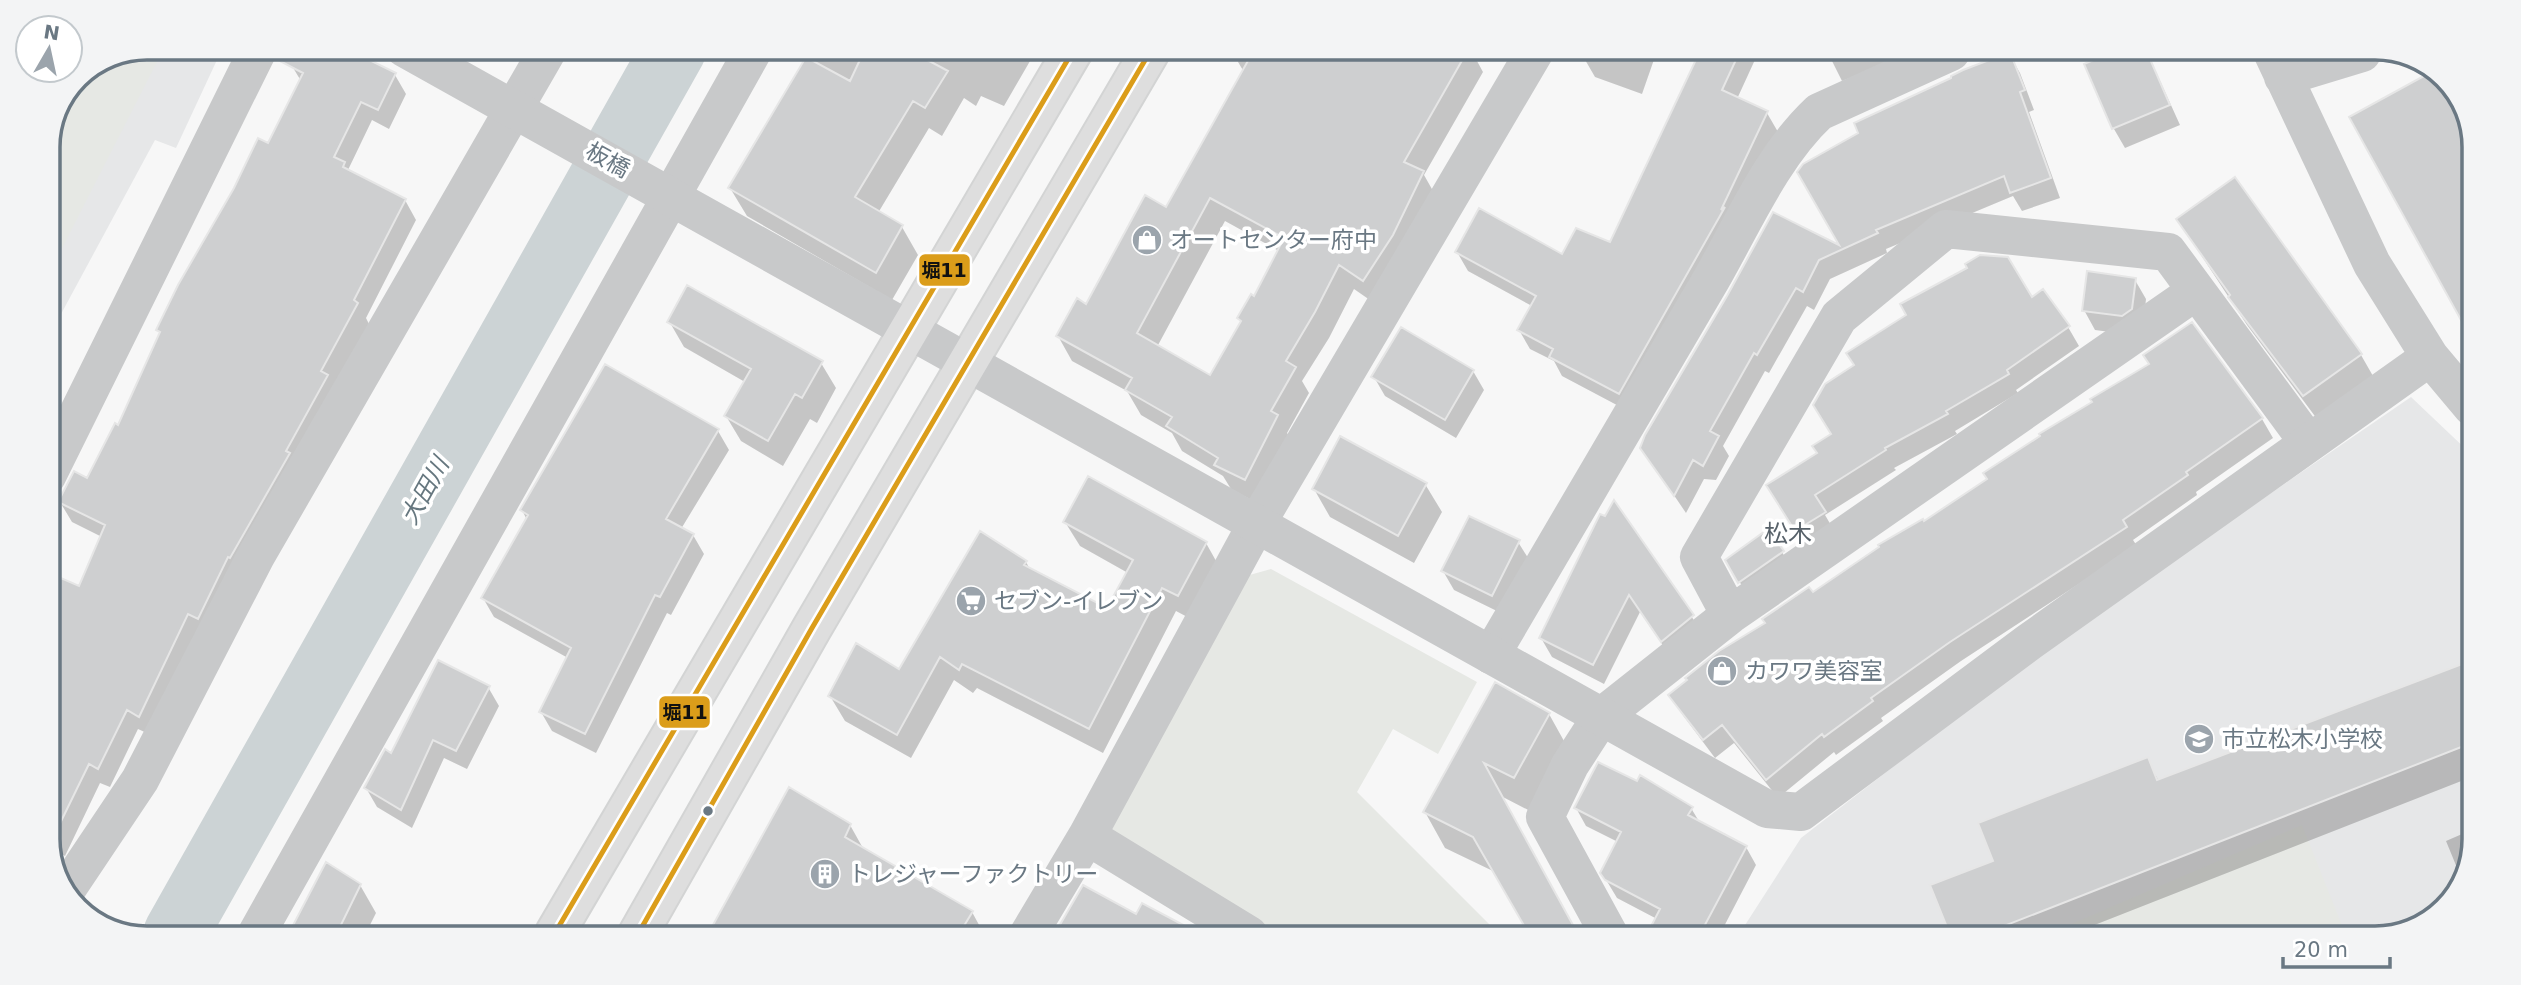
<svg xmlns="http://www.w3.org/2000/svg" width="2521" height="985" font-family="'DejaVu Sans','Noto Sans JP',sans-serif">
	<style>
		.built { fill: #e6e7e8 }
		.green { fill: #e6e8e4 }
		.shadow { fill: #0003; fill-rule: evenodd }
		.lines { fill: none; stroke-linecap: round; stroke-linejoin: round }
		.river { stroke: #ccd3d5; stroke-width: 65 }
		.building { fill: #cecfd0; stroke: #e6e6e6; stroke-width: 2; fill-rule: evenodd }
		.secondary-casing { stroke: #d3d4d4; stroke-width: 42 }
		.minor { stroke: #c8c9ca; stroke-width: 38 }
		.tertiary { stroke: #c8c9ca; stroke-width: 38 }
		.secondary { stroke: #dedede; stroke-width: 38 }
		.bus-1-casing { stroke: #fff; stroke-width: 10 }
		.bus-1 { stroke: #db9d1a; stroke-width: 5 }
		.bus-dot { fill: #6a7883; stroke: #fff; stroke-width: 2.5 }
		.labels { text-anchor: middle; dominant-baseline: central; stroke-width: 7; stroke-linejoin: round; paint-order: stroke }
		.street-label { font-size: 23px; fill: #6a7883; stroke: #fff }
		.poi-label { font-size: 23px; fill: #6a7883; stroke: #fff; text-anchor: start }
		.water-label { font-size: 24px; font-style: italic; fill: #66777f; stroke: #fff }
		.neighbourhood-label { font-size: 24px; fill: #576169; stroke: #fff }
		.rim { fill: none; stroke: #6a7883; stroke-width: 3.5 }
		.line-badge { stroke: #fff; stroke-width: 2.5 }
		.pale-badge-label { font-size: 19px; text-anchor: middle; font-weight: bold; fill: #111 }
	</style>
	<rect width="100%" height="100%" fill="#f7f7f7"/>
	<path class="built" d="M146 47H223L176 148 155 140 47 340V140L76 76Z
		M2411 397 2471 454 2468 871 2435 918 2375 938 1738 936 1801 838 2057 640Z"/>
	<path class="green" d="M164 48 47 278V140L76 76 132 53Z
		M1271 569 1477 682 1438 754 1393 729 1357 792 1497 932 1498 936 1269 935 1104 833 1246 576Z
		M2302 825 2347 938 2041 937Z"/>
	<path class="shadow" d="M301 48H341L395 75 406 94 389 129 372 120 348 170 405 200 416 220 366 318 369 324 151 735 138 729 110 787 100 783 65 856 47 846V573L80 588 102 537 72 522 60 502 88 480 119 428 161 335 158 330 269 145 301 81 292 66Z
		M813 49H1037L1004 106 981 96 976 106 964 98 942 136 929 128 878 213 902 227 918 255 892 300 747 216 730 188Z
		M1244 50H1471L1483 72 1424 175 1437 198 1377 305 1354 289 1329 338 1302 381 1309 393 1287 433 1292 441 1259 504 1231 489 1223 476 1182 451 1172 433 1141 415 1127 391 1072 361 1058 336 1087 306 1167 209 1244 72 1238 62ZM1225 221 1279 251 1255 298 1239 318 1242 323 1210 378 1157 347Z
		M1587 51H1657L1642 94 1595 77 1584 58Z
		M1701 51H1759L1737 99 1767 113 1778 132 1630 412 1562 376 1554 361 1530 349 1519 330 1532 306 1468 271 1457 252 1563 256 1611 244Z
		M1827 51H1887L1891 62 1842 81Z
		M2117 52H2147L2180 125 2125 148 2114 129 2086 65Z
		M2009 54 2020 73 2034 110 2029 112 2060 198 2022 211 2013 196 1886 249 1887 253 1830 279 1814 310 1807 306 1769 373 1765 371 1723 446 1729 456 1716 480 1704 479 1686 513 1642 448 1774 214 1843 250 1799 173Z
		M2234 179 2361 355 2377 383 2320 423 2247 325 2178 220Z
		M2135 280 2146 299 2143 328 2133 335 2095 330 2084 310Z
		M2031 299 2068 327 2079 346 2016 390 2018 393 1955 431 1957 434 1894 468 1896 470 1825 515 1835 532 1807 549 1780 505 1833 435Z
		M669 321 821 363 836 388 817 423 810 419 783 466 741 441 726 416 745 382 684 347Z
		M2192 324 2262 419 2273 438 2196 492 2197 495 2133 540 2137 546 1961 661 1881 718 1883 721 1836 755 1834 752 1778 798 1734 743 1715 758 1682 714 1671 695 1813 594 1924 524 2151 365Z
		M1473 371 1484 390 1456 438 1385 396 1374 377Z
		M718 431 729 450 681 529 693 535 704 554 671 615 667 613 596 753 552 731 541 712 568 658 494 617 483 598 527 520 522 510Z
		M1425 484 1442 512 1414 563 1330 517 1314 489Z
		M1614 503 1704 635 1673 660 1640 612 1604 684 1552 657 1541 638Z
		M1065 522 1206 543 1220 568 1193 620 1176 611 1103 753 977 688 973 693 954 680 911 758 845 721 830 696 899 672 1026 562 1031 571 1108 610 1128 573 1080 546Z
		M1518 542 1530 561 1503 614 1454 590 1443 571Z
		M1782 552 1793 571 1750 601 1728 560Z
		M2470 662 2469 778 2064 937H1952L1996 862 2147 760 2159 781Z
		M1496 685 1549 714 1569 750 1534 813 1501 796 1578 936H1515L1528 928 1495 872 1445 848 1425 812Z
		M488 687 499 706 467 769 444 758 412 828 377 807 366 788 392 755Z
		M1637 783 1691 808 1700 823 1746 847 1756 865 1719 936H1648L1657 919 1617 898 1602 873 1618 842 1586 826 1576 808Z
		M850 825 864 850 972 912 984 934H710Z
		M2469 831 2468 871 2462 880 2446 841Z
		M360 885 376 913 366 933H291Z"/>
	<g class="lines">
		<path class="river" d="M176 933 674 49"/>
	</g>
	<path class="building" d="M281 48H345L396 73 378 110 361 102 334 157 345 162 343 167 406 199 354 300 358 303 321 371 328 375 286 451 290 453 230 558 228 557 198 619 188 614 139 717 127 710 98 769 89 764 48 848 47 572 79 586 105 525 58 502 74 471 87 478 115 423 118 425 160 332 156 330 178 285 234 188 258 138 268 143 303 73 278 60Z
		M865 49H907L948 71 925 108 913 101 855 197 903 225 876 273 728 188 806 57 850 81Z
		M1254 50H1468L1404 162 1424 171 1393 235 1363 281 1339 265 1315 312 1286 361 1296 367 1271 411 1278 415 1245 480 1214 465 1218 458 1166 426 1172 417 1125 390 1132 378 1056 336 1077 298 1086 304 1145 195 1166 207ZM1210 198 1284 238 1254 296 1251 294 1237 318 1241 321 1210 375 1137 333Z
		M1700 51H1740L1722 90 1768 111 1721 210 1725 207 1619 394 1549 357 1553 349 1517 330 1536 296 1455 252 1479 208 1562 254 1576 228 1610 242Z
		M2010 52 2025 90 2020 92 2051 178 2010 193 2004 176 1876 230 1878 233 1819 260 1803 292 1796 288 1757 355 1754 353 1710 431 1719 436 1703 466 1693 460 1674 496 1640 448 1645 435 1727 296 1773 212 1839 245 1797 172 1803 164 1858 133 1854 123 1951 78V76L1963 70Z
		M2112 52H2147L2170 105 2112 129 2084 64Z
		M2433 71 2442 78 2474 139 2472 340 2349 117Z
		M2235 177 2362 354 2303 396 2228 297 2230 295 2176 219Z
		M1980 255 2008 257 2032 297 2043 289 2070 326 2007 370 2009 374 1946 411 1948 414 1885 448 1886 450 1815 495 1826 512 1795 531 1766 485 1817 453 1812 446 1831 434 1813 405 1825 384 1854 365 1846 353 1906 315 1900 304 1967 268 1965 264Z
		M2087 271 2136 278 2132 309 2122 316 2082 311Z
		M687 285 823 361 802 398 795 394 768 441 724 416 751 369 667 322Z
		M2192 322 2263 418 2186 472 2188 475 2123 520 2127 527 1950 642 1871 698 1873 701 1824 737 1822 734 1766 780 1722 725 1703 740 1668 695 1687 680 1685 678 1719 651 1765 623 1762 619 1809 587 1813 592 1879 547 1878 545 1923 519 1924 521 1987 479 1983 473 2040 436 2039 434 2092 402 2090 399 2149 364 2143 355Z
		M1401 327 1474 370 1445 420 1371 377Z
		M605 364 719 429 666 519 694 534 660 597 655 595 585 734 539 712 571 648 481 598 528 515 520 510Z
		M1340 436 1427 483 1398 536 1312 489Z
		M1088 476 1207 542 1178 596 1162 588 1089 729 962 664 959 670 940 657 897 735 828 696 856 643 899 669 980 531 1027 561 1024 565 1107 608 1133 560 1063 522Z
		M1614 500 1694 615 1661 642 1629 595 1593 665 1539 638 1600 514 1605 516Z
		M1469 516 1520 540 1492 596 1441 571Z
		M1768 529 1784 551 1738 583 1725 560Z
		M438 660 490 686 456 751 433 740 401 810 364 788 385 749 391 753Z
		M2470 661 2469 744 1976 937H1951L1930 885 1993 861 1978 823 2148 757 2157 780Z
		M1495 682 1550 713 1514 778 1484 763 1579 936H1530L1473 837 1423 812Z
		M1598 762 1637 781 1640 775 1693 807 1688 815 1747 846 1699 936H1646L1660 909 1605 880 1600 873 1621 832 1574 808Z
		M789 787 851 824 845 837 973 911 959 934H708Z
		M326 862 361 884 337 933H289Z
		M1083 885 1136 914 1142 903 1202 935H1054Z"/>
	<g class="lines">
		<g class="secondary-casing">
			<path id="secondary" d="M555 933 1074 49
				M638 934 812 628 1151 50"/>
		</g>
		<path class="minor" d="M47 476 259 48
			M1730 615 1699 557 1839 317 1946 229 2168 252 2308 442
			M1491 655C1563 532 1636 408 1708 285 1742 227 1770 158 1819 112L1951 52
			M1087 836 1249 935
			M61 882 69 886 140 780 256 556 549 48
			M257 933 754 49
			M1028 935 1087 836 1256 525 1535 51
			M1610 936 1545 817 1570 765 1601 717 1730 615 2195 292"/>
		<path class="tertiary" d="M404 48 1767 809 1801 812 2029 642 2430 357
			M2272 52 2372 264 2430 357 2472 407
			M2283 77 2362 53"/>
		<use href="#secondary" class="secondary"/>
		<g class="bus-1-casing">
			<path id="bus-1" d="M555 933 1074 49
				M638 934 812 628 1151 50"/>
		</g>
		<use href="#bus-1" class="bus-1"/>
	</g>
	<defs>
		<g id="shop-disc" transform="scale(1.575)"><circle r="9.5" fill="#9ba4ac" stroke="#fff"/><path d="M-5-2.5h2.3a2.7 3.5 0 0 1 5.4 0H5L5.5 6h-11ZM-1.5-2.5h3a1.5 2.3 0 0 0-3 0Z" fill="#fff"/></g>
		<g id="supermarket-disc" transform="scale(1.575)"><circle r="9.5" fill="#9ba4ac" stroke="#fff"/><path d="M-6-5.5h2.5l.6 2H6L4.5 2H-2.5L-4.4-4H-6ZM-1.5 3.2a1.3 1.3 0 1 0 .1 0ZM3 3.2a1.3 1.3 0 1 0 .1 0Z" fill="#fff"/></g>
		<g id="school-disc" transform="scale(1.575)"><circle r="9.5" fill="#9ba4ac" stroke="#fff"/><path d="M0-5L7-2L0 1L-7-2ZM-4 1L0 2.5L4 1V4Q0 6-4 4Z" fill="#fff"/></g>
		<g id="building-disc" transform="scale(1.575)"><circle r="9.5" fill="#9ba4ac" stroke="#fff"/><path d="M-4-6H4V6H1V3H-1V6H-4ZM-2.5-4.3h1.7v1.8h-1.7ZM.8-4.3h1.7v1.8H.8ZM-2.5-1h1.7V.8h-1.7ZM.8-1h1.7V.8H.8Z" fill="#fff"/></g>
	</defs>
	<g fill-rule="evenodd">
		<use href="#shop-disc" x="1147" y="240"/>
		<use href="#supermarket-disc" x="971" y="601"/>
		<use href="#shop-disc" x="1722" y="671"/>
		<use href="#school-disc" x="2199" y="739"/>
		<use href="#building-disc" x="825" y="874"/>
	</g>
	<circle class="bus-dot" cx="708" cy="811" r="6"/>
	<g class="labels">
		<g class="street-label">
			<text transform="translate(608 160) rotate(29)">板橋</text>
		</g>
		<g class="poi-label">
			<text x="1170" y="240">オートセンター府中</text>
			<text x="994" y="601">セブン-イレブン</text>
			<text x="1745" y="671">カワワ美容室</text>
			<text x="2222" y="739">市立松木小学校</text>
			<text x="848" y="874">トレジャーファクトリー</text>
		</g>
		<g class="water-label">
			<text transform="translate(425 491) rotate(-61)">大田川</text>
		</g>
		<g class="neighbourhood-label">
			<text x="1788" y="534">松木</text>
		</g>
	</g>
	<path d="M0 0H2521V985H0ZM147 60H2375A87 87 0 0 1 2462 147V839A87 87 0 0 1 2375 926H147A87 87 0 0 1 60 839V147A87 87 0 0 1 147 60Z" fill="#f3f4f5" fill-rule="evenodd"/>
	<path class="rim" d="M147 60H2375A87 87 0 0 1 2462 147V839A87 87 0 0 1 2375 926H147A87 87 0 0 1 60 839V147A87 87 0 0 1 147 60Z"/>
	<g class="line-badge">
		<rect x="918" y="253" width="53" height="34" rx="7" fill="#db9d1a"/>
		<rect x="658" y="695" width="53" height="34" rx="7" fill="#db9d1a"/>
	</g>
	<g class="pale-badge-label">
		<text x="944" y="277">堀11</text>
		<text x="685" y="719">堀11</text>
	</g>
	<g transform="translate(49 49) rotate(9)"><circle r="33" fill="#ffffff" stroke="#c3c9cd" stroke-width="2"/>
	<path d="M0-5L12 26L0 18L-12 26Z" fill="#9ba4ac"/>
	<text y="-10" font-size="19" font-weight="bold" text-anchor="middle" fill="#6a7883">N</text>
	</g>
	<path d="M2283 957v10h107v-10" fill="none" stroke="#6a7883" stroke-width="3.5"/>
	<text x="2294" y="957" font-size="21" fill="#6a7883" stroke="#ffffff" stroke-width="5" paint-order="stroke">20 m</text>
</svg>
